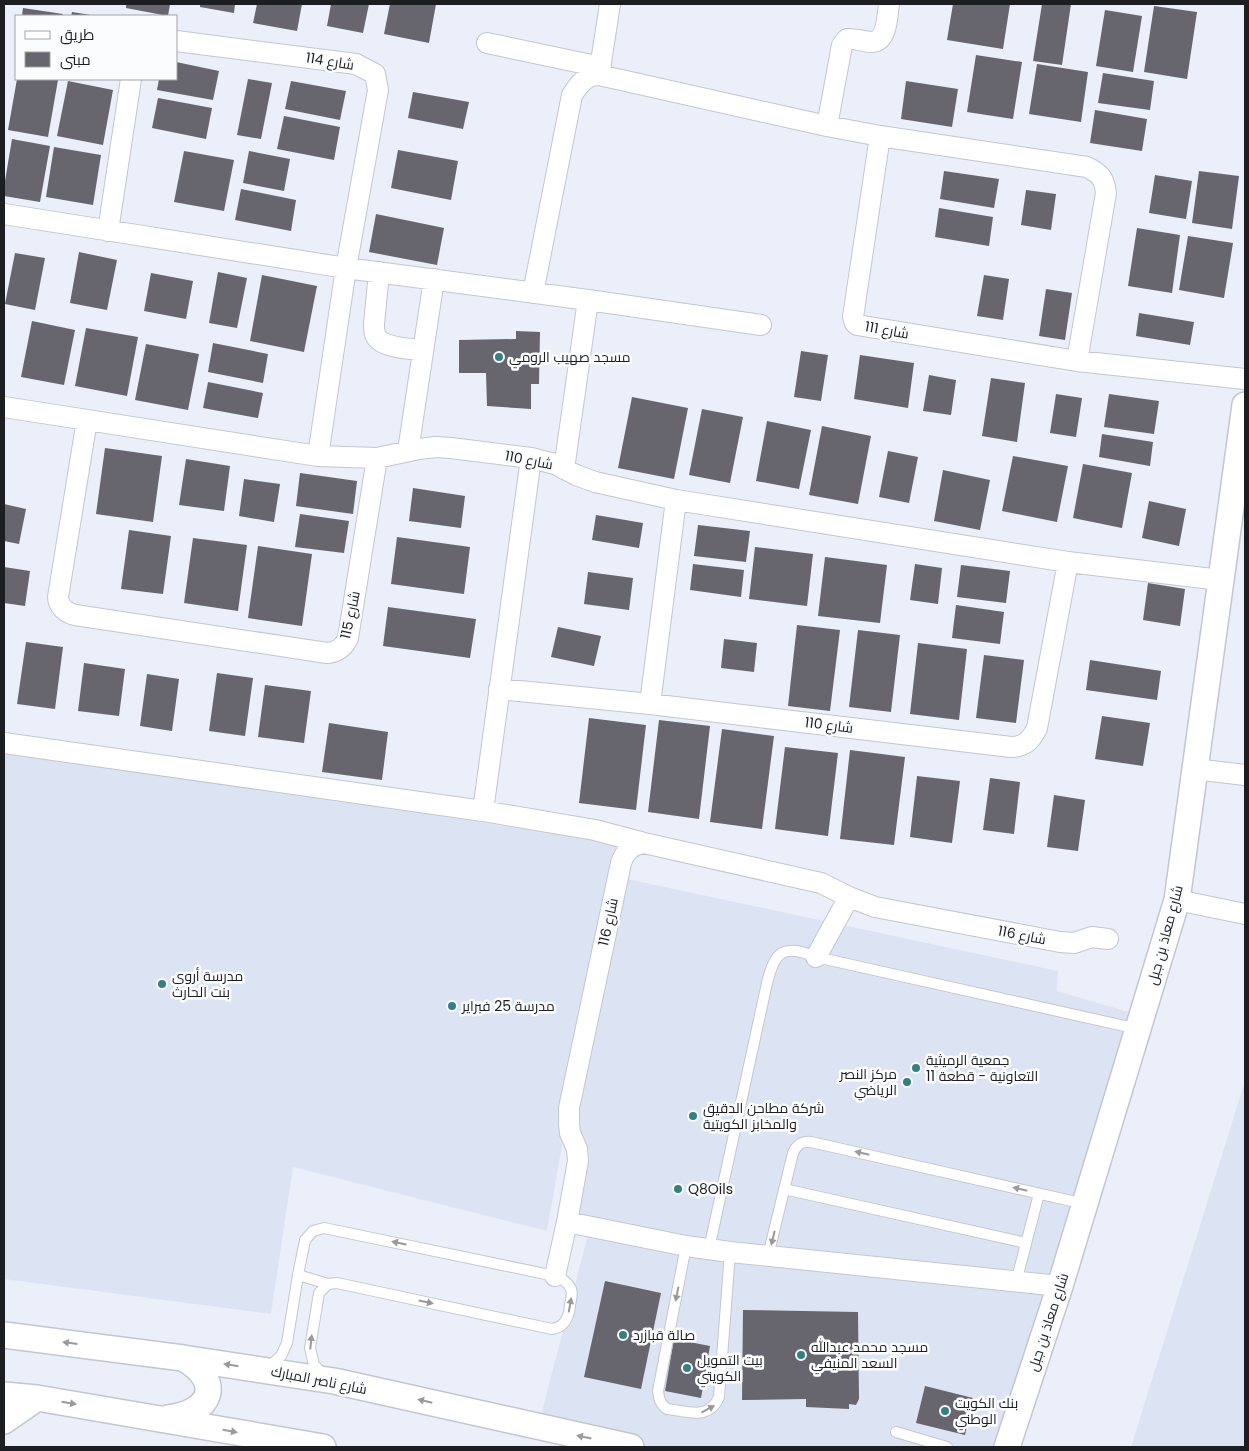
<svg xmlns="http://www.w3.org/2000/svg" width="1249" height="1451" font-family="Poppins,Cairo,sans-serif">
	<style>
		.built { fill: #dce4f4 }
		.building { fill: #67656e }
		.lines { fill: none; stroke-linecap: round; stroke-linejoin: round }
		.service-casing { stroke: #c2c6d0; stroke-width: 12 }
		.minor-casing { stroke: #c2c6d0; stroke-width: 22 }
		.tertiary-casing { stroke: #c2c6d0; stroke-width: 28 }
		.service { stroke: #fff; stroke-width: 10 }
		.minor { stroke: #fff; stroke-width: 20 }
		.tertiary { stroke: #fff; stroke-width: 25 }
		.oneway { fill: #999a9b }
		.poi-dot { fill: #357e81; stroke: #fbfcfe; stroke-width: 2 }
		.labels { text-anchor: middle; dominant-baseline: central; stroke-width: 5; stroke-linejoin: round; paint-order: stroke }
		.street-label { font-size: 14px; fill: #1c1e21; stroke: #fbfcfe }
		.poi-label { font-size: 14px; fill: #1c1e21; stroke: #fbfcfe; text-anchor: start }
	</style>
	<rect width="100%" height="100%" fill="#eaeff9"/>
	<path class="built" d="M4 747 617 844 572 1090 618 877 1058 971 1057 991 1142 1016 1007 1447H623L538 1427 590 1227 567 1222 578 1161 568 1111 547 1231 293 1167 271 1314 4 1279Z
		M1245 1081V1447H1131Z"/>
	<path class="building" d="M126 4H170L168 16 126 8Z
		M200 4H235L234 13 200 7Z
		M257 4H302L297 31 253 23Z
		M331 4H369L363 33 327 26Z
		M390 4H436L429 43 384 34Z
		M953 4H1010L1003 49 947 40Z
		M1042 4H1071L1062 65 1033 61Z
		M1154 6 1197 12 1187 79 1144 72Z
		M23 8 63 14 62 16H22Z
		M1105 10 1142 16 1133 72 1096 66Z
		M72 12 91 15V16H71Z
		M976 55 1022 62 1013 119 967 112Z
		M176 62 219 71 213 100 157 90 159 79H176Z
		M1037 64 1088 72 1081 122 1029 114Z
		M1103 73 1154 81 1150 110 1098 103Z
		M17 79 58 80 48 137 8 130Z
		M248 79 272 83 261 139 237 135Z
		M68 81 113 90 103 145 57 136Z
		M291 81 346 91 340 120 285 109Z
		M906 81 958 89 952 127 901 119Z
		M413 92 469 102 463 129 408 118Z
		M158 98 212 108 206 139 152 128Z
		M1095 110 1147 119 1142 151 1090 143Z
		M284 116 340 127 334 160 277 149Z
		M12 139 50 146 40 202 4 196V187Z
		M54 147 101 155 93 205 46 197Z
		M398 150 458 161 451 200 391 188Z
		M184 151 234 160 224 211 174 202Z
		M249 151 290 159 284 191 243 183Z
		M944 171 999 179 994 208 940 199Z
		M1199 171 1239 176 1232 229 1192 223Z
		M1155 175 1192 181 1186 219 1149 213Z
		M241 189 296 200 291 231 235 220Z
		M1026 190 1056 194 1051 230 1021 225Z
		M939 208 993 217 989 246 935 237Z
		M376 214 444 228 437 265 369 252Z
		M1137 228 1180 235 1172 293 1128 286Z
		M1188 236 1233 243 1224 298 1179 290Z
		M79 252 117 260 107 310 70 303Z
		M15 253 45 258 35 310 5 304Z
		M218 272 247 278 237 328 209 323Z
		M151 273 193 281 186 319 144 311Z
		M262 275 317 286 304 352 250 341Z
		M984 275 1009 279 1003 320 977 316Z
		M1046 289 1072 293 1065 340 1039 336Z
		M1139 313 1194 322 1190 345 1136 336Z
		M32 321 75 330 64 385 21 377Z
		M86 328 138 337 127 396 75 386Z
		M516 331 540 332 539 384H531V409L487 406 486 373H459V340L516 339Z
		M213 343 268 354 263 383 208 372Z
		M146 344 199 354 188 410 135 400Z
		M801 351 828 355 821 401 794 397Z
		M860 355 914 363 908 408 854 399Z
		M929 375 956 380 951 415 923 411Z
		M991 378 1025 383 1017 442 982 436Z
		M208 382 263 393 258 418 203 408Z
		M1056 394 1082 398 1076 437 1050 433Z
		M1109 394 1159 401 1154 434 1104 427Z
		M632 397 688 408 674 479 618 468Z
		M702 409 743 417 730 483 689 475Z
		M767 421 811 430 799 489 756 481Z
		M822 426 871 436 858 504 809 495Z
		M1102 434 1153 442 1150 466 1099 457Z
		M105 448 162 456 153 522 96 514Z
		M888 451 918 457 909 503 879 497Z
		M1013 456 1068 466 1057 522 1002 511Z
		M186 459 230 466 224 511 179 505Z
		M1083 464 1132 473 1122 528 1073 518Z
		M943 470 990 480 980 530 934 521Z
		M300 473 357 481 353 514 296 506Z
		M244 479 280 484 274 522 239 516Z
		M413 488 465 496 461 528 409 521Z
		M1149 501 1186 509 1179 546 1142 538Z
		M4 504 26 509 19 544 4 541Z
		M300 514 349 521 344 553 295 547Z
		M596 515 643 523 639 548 592 540Z
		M698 525 750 531 746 562 694 556Z
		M129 530 171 536 163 594 121 589Z
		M397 537 470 547 464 594 391 584Z
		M193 538 247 545 238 611 184 603Z
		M258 546 312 554 302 626 248 618Z
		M755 547 813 554 807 606 749 599Z
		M825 557 887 565 880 623 818 616Z
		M693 564 744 570 741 597 690 590Z
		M915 564 942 568 938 604 910 600Z
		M961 565 1010 571 1006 603 957 597Z
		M4 567 30 571 25 606 4 603Z
		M588 572 633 578 629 610 584 604Z
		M1148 583 1185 589 1180 626 1143 620Z
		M956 605 1004 612 1000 644 952 638Z
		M388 607 476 619 470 658 383 646Z
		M797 625 840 630 830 711 788 706Z
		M558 627 601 636 594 666 551 657Z
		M858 630 900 635 891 712 849 707Z
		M724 639 757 643 754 672 721 668Z
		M26 642 63 647 55 709 17 704Z
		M918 643 967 649 959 720 910 714Z
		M984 655 1024 660 1016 723 976 718Z
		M1090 660 1161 671 1157 700 1086 690Z
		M84 663 125 669 119 716 78 711Z
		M217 673 253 678 245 736 209 731Z
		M147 674 179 679 172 731 140 726Z
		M265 685 311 691 304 743 258 737Z
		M1102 716 1150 723 1143 766 1095 759Z
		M589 718 646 725 636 810 579 803Z
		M659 720 710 726 699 819 648 812Z
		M329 723 388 732 382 780 322 772Z
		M722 729 774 736 762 829 710 822Z
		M785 747 838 753 828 836 775 829Z
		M850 750 905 757 894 845 840 839Z
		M917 776 960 781 952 843 910 837Z
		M990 778 1020 782 1014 834 983 830Z
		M1054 795 1085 800 1078 851 1047 847Z
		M605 1281 661 1293 641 1389 584 1377Z
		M743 1310 858 1312 859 1399 856 1405 849 1404V1409L806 1407V1399L742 1400Z
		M674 1339 710 1346 701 1398 665 1391Z
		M925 1386 973 1398 965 1435 916 1423Z"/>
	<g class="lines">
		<g class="service-casing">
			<path id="service" d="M784 1189 1026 1243
				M686 1246 658 1391C659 1399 660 1404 667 1409 686 1411 709 1421 719 1397L730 1252
				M709 1249 767 983C775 950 784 944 816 957L1138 1029
				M768 1256 793 1153C797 1144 802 1141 811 1142L1085 1204
				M298 1275 328 1284
				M1016 1282 1039 1194
				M266 1369 281 1356 287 1343 298 1275 305 1240 313 1231 324 1228 555 1276C562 1279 567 1281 571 1289 573 1294 571 1299 570 1305 569 1316 566 1327 552 1329L337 1283 328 1284 319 1293 310 1348 314 1365 324 1375
				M896 1432 947 1447"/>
		</g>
		<g class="minor-casing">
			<path id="minor" d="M176 41 356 64 375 74 378 90 346 268 318 456
				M487 43 601 67
				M599 75 610 4
				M827 126 842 45 847 39C855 38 863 42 872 42 888 41 887 15 889 4
				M880 136 853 317 855 323 857 325 1077 361 1245 379
				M4 214 346 268 588 300 761 325
				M108 231 131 79
				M379 272 374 324C374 330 374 336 379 340 388 348 411 349 423 350
				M533 293 572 95C579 84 586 75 599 75L827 126 880 136 1087 167C1100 174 1104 177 1106 193L1077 361
				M4 407 318 456 377 458 419 449 436 447 451 448 531 458 555 464 576 475 595 482 676 500 1068 562 1221 580
				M87 420 58 597C58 606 66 613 75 615L327 653C338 652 344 647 348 638L377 458
				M408 451 434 279
				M564 469 588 300
				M499 689 650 704 1011 747C1025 747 1031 740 1037 728L1068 562
				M650 704 676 500
				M4 743 483 811 595 830 644 843 821 883 849 897 875 907 1060 942 1074 943 1092 937 1108 939
				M1195 769 1245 775
				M483 811 531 458
				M1177 900 1245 914
				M816 957 849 897
				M567 1222 686 1246 730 1252 1060 1286
				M555 1276 567 1222 578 1161 577 1149 570 1133 569 1124V1108L621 863C625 851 632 845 644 843"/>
		</g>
		<g class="tertiary-casing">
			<path id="tertiary" d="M4 1335 183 1358 334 1381 631 1447
				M4 1395 37 1398 323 1447
				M168 1418C212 1413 224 1381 183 1358
				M4 1421 37 1398
				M1007 1447 1060 1286 1177 900 1245 405"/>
		</g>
		<use href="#service" class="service"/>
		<use href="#minor" class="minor"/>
		<use href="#tertiary" class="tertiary"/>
	</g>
	<defs><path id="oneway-solid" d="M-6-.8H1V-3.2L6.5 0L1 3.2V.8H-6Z" transform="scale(1.25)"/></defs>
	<g class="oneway">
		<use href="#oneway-solid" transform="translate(862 1153) rotate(-167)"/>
		<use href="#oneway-solid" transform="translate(1020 1189) rotate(-167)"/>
		<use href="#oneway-solid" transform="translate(773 1238) rotate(103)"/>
		<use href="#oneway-solid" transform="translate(399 1243) rotate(-168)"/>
		<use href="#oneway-solid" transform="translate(677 1294) rotate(101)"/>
		<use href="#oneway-solid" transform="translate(426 1302) rotate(12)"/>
		<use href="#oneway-solid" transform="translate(570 1305) rotate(-80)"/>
		<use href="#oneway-solid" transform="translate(311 1342) rotate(-84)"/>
		<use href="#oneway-solid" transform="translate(70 1343) rotate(-173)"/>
		<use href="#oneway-solid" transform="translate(231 1365) rotate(-171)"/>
		<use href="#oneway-solid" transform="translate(425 1401) rotate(-167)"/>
		<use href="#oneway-solid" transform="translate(69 1403) rotate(9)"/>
		<use href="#oneway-solid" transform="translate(708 1409) rotate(-28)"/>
		<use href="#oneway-solid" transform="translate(230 1431) rotate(10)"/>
		<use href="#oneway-solid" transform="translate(584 1437) rotate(-168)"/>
	</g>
	<g class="poi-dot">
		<circle cx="499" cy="357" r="5"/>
		<circle cx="162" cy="984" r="5"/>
		<circle cx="452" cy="1006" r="5"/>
		<circle cx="916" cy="1068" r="5"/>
		<circle cx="907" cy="1082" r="5"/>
		<circle cx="693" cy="1116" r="5"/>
		<circle cx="678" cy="1189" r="5"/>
		<circle cx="623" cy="1335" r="5"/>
		<circle cx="801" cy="1355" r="5"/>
		<circle cx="687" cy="1368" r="5"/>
		<circle cx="945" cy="1411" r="5"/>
	</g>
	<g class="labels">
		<g class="street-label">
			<text transform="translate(330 61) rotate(9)">شارع 114</text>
			<text transform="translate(887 330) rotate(10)">شارع 111</text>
			<text transform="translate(529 460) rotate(11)">شارع 110</text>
			<text transform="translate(350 615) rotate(-78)">شارع 115</text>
			<text transform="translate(829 725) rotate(7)">شارع 110</text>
			<text transform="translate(608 922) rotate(-78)">شارع 116</text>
			<text transform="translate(1022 935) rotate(11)">شارع 116</text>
			<text transform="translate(1165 935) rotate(-75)">شارع معاذ بن جبل</text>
			<text transform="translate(1048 1322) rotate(-72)">شارع معاذ بن جبل</text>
			<text transform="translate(319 1380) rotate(11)">شارع ناصر المبارك</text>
		</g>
		<g class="poi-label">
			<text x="509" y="357">مسجد صهيب الرومي</text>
			<text x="172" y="976">مدرسة أروى<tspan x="172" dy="16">بنت الحارث</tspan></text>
			<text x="462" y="1006">مدرسة 25 فبراير</text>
			<text x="926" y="1060">جمعية الرميثية<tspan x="926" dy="16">التعاونية - قطعة 11</tspan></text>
			<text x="897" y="1074" text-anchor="end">مركز النصر<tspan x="897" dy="16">الرياضي</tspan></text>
			<text x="703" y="1108">شركة مطاحن الدقيق<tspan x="703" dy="16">والمخابز الكويتية</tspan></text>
			<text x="688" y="1189">Q8Oils</text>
			<text x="633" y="1335">صالة قبازرد</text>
			<text x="811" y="1347">مسجد محمد عبدالله<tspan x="811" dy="16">السعد المنيفي</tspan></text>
			<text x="697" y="1360">بيت التمويل<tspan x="697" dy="16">الكويتي</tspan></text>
			<text x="955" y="1403">بنك الكويت<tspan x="955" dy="16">الوطني</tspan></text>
		</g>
	</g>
	<rect width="1249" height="1451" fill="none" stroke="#1c1e21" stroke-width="10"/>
	<rect x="15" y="15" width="162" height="65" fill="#fbfcfe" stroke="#a2a3a6"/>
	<rect x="25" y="31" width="25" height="8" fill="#ffffff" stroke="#a2a3a6"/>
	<text x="60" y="40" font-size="15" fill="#1c1e21">طريق</text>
	<rect x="25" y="52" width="25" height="15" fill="#67656e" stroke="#a2a3a6"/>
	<text x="60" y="65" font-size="15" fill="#1c1e21">مبنى</text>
</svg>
